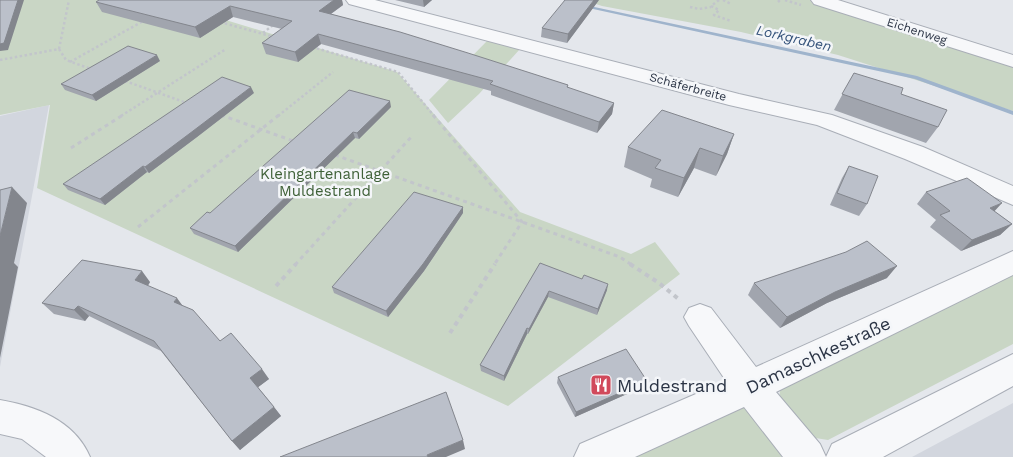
<svg xmlns="http://www.w3.org/2000/svg" width="1013" height="457" font-family="'Work Sans',sans-serif">
	<style>
		.built { fill: #d2d6de }
		.green { fill: #c9d6c5 }
		.lines { fill: none; stroke-linecap: round; stroke-linejoin: round }
		.stream { fill: #9fb4cc; fill-rule: evenodd }
		.minor-casing { stroke: #a9aeb7; stroke-width: 2 }
		.path-far2 { stroke: #c2c5cb; stroke-width: 2.5; stroke-dasharray: 2.5 2.5; stroke-linecap: butt }
		.path-far1 { stroke: #c2c5cb; stroke-width: 3; stroke-dasharray: 4 4; stroke-linecap: butt }
		.path { stroke: #c2c5cb; stroke-width: 4; stroke-dasharray: 4.5 4.5; stroke-linecap: butt }
		.minor { fill: #f7f8fa; fill-rule: evenodd }
		.wall { fill: #a1a5ae }
		.shaded-wall { fill: #83868d }
		.building { fill: #bbc0ca; stroke: #83868d }
		.labels { text-anchor: middle; dominant-baseline: central; stroke-width: 5; stroke-linejoin: round; paint-order: stroke }
		.far-street-label { font-size: 12px; fill: #2b3445; stroke: #f4f6f9 }
		.far-water-label { font-size: 14px; font-style: italic; fill: #34527a; stroke: #f4f6f9 }
		.park-label { font-size: 15px; fill: #3f6138; stroke: #f4f6f9 }
		.near-street-label { font-size: 18px; fill: #2b3445; stroke: #f4f6f9 }
		.near-poi-label { font-size: 18px; fill: #2b3445; stroke: #f4f6f9; text-anchor: start }
	</style>
	<rect width="100%" height="100%" fill="#e4e7ec"/>
	<path class="built" d="M49 105 0 367V116Z
		M1013 403V457H912Z"/>
	<path class="green" d="M0 0H160L397 72 520 212 631 254 655 242 680 274 508 406 37 188 50 105 0 115Z
		M584 0H811L1013 66V111L838 55 741 32 602 6Z
		M487 41 520 49 479 94 448 123 429 100Z
		M1013 272V344L828 440 809 437 779 399 781 384Z
		M740 403 779 439 781 457H621Z"/>
	<g class="lines">
		<path class="stream" d="M563 0H570L585 5 917 76 1013 111V115L915 79 584 7Z"/>
		<g class="minor-casing">
			<path id="minor" d="M346 0H375L739 94 832 115 923 147 1013 186V205L905 159 817 125 729 105 349 4Z
				M811 0H838L1013 55V67L814 4Z
				M1013 251V275L776 392 820 444 826 457H783L744 407 635 457H574L580 444 726 381 689 326 684 317 689 308 700 304 711 308 756 367Z
				M1013 354V386L883 457H826L832 444Z
				M0 400C36 406 75 421 90 457H46L22 439 0 434Z"/>
		</g>
		<path class="path-far2" d="M719 0 711 6 719 10 714 15 731 21
			M723 0 731 4
			M785 0 801 5
			M778 2 780 0
			M690 7 699 9 711 7
			M220 22 274 37
			M263 33 273 25
			M312 47 398 72 434 116
			M59 49 66 60 91 69
			M0 60 59 49 69 0
			M70 62 145 20
			M125 81 187 103
			M221 115 223 116
			M121 116 226 49
			M278 116 333 72"/>
		<path class="path-far1" d="M221 115 296 142
			M433 115 522 222 494 265
			M71 148 123 115
			M335 155 620 257 632 265
			M138 227 279 115
			M295 265 413 135"/>
		<path class="path" d="M630 264 659 283 681 301
			M276 286 296 264
			M450 333 495 264"/>
		<use href="#minor" class="minor"/>
	</g>
	<path class="wall" d="M99 0H342L343 5 331 14 568 85V88L614 103 612 114 597 133 491 95V91L321 44 298 62 266 54 262 43 282 29 233 17 200 38 102 12 96 2Z
		M395 0H432L424 7Z
		M599 0 567 43 541 37 542 28Z
		M160 61 96 101 65 90 61 84Z
		M854 73 901 94 938 127 926 143 834 110Z
		M254 93 197 137 149 173 147 172 105 205 68 190 63 184Z
		M391 107 359 139 355 138 238 252 194 234 190 228 210 213Z
		M734 134 727 154 716 176 694 168 678 197 650 187 652 179 624 167 628 147Z
		M849 166 867 204 859 216 830 205 842 178Z
		M926 192 994 211 1012 224 1000 235 961 251 930 227 936 220 917 204Z
		M463 213 424 271 388 317 334 293 332 287Z
		M540 263 607 290 597 315 548 297 528 334H527L504 381 481 371 480 365Z
		M887 278 827 303 780 328 748 295 754 283Z
		M150 282 148 286 183 306 220 341 269 379 258 387 281 416 240 450 232 441 161 351 89 316 85 321 54 314 42 303Z
		M558 377 647 381 645 386 575 417 557 383Z"/>
	<path class="shaded-wall" d="M18 0H24L8 50 0 51V44Z
		M334 0H342L343 5 321 21 319 11Z
		M423 0H432L424 7Z
		M594 0H599L567 43 568 34Z
		M230 6 233 17 200 38 195 27Z
		M318 34 321 44 298 62 295 52Z
		M157 55 160 61 96 101 92 95Z
		M251 87 254 93 197 137 149 173 145 167Z
		M390 101 391 107 359 139 357 133Z
		M614 103 612 114 597 133 599 122Z
		M353 132 355 138 238 252 235 246Z
		M734 134 727 154 716 176 723 156Z
		M700 148 694 168 678 197 684 178Z
		M143 166 147 172 105 205 100 199Z
		M12 187 27 203 14 263 18 267 0 358V236Z
		M1002 203 991 215 990 208Z
		M463 207V213L424 271 388 317 386 311Z
		M1012 224 1000 235 961 251 972 240Z
		M897 266 887 278 827 303 780 328 787 317 835 292Z
		M142 271 150 282 144 291 135 280Z
		M608 284 607 290 597 315 598 309Z
		M549 291 548 297 528 334 529 329Z
		M177 298 185 309 174 302Z
		M78 306 89 316 85 321 74 310Z
		M527 328V334L504 381V376Z
		M262 369 269 379 257 388 250 378Z
		M647 381 645 386 575 417 576 412Z
		M274 407 281 416 240 450 232 441Z
		M463 440 465 449 446 457H428L427 455Z"/>
	<path class="building" d="M0 0H18L4 43 0 44Z
		M99 0H334L319 11 400 32 468 53 568 85 567 87 614 103 599 122 490 84 493 81 318 34 295 52 262 43 292 21 230 6 195 27 96 2Z
		M565 0H594L568 34 542 28Z
		M128 46 157 55 92 95 61 84Z
		M854 73 903 88 901 94 947 110 938 127 842 94Z
		M222 77 251 87 193 131 145 167 143 166 100 199 63 184Z
		M349 90 390 101 357 133 353 132 235 246 190 228 207 212 210 213Z
		M662 110 734 134 723 156 700 148 684 178 655 168 661 160 628 147Z
		M849 166 878 176 867 204 837 193Z
		M967 178 1002 203 990 208 1012 224 972 240 940 215 950 211 926 192Z
		M12 187 0 236V190Z
		M414 192 463 207 423 264 386 311 332 287Z
		M867 241 897 266 835 292 787 317 754 283 846 252Z
		M82 260 142 271 135 280 177 298 174 302 193 310 220 341 231 333 262 369 250 378 274 407 232 441 154 341 78 306 74 310 42 303Z
		M540 263 582 279 584 275 608 284 598 309 549 291 529 329 527 328 504 376 480 365Z
		M626 349 647 381 576 412 558 377Z
		M446 392 463 440 427 455 428 457H280Z"/>
	<defs>
		<g id="restaurant-square" transform="scale(1.125)"><rect x="-9" y="-9" width="18" height="18" rx="4" fill="#d1495b" stroke="#f4f6f9"/><path d="M-5-6h1v4h1v-4h1v4h1v-4h1v5L-1.5 .5V6h-2V.5L-5-1ZM5-6V6H3V1.5H1.5Q1.5-4 5-6Z" fill="#fff"/></g>
	</defs>
	<g fill-rule="evenodd">
		<use href="#restaurant-square" x="601" y="385"/>
	</g>
	<g class="labels">
		<g class="far-street-label">
			<text transform="translate(917 31) rotate(18)">Eichenweg</text>
			<text transform="translate(688 87) rotate(15)">Schäferbreite</text>
		</g>
		<g class="far-water-label">
			<text transform="translate(794 38) rotate(13)">Lorkgraben</text>
		</g>
		<g class="park-label">
			<text x="325" y="174">Kleingartenanlage<tspan x="325" dy="17">Muldestrand</tspan></text>
		</g>
		<g class="near-street-label">
			<text transform="translate(818 355) rotate(-25)">Damaschkestraße</text>
		</g>
		<g class="near-poi-label">
			<text x="617" y="385">Muldestrand</text>
		</g>
	</g>
</svg>
